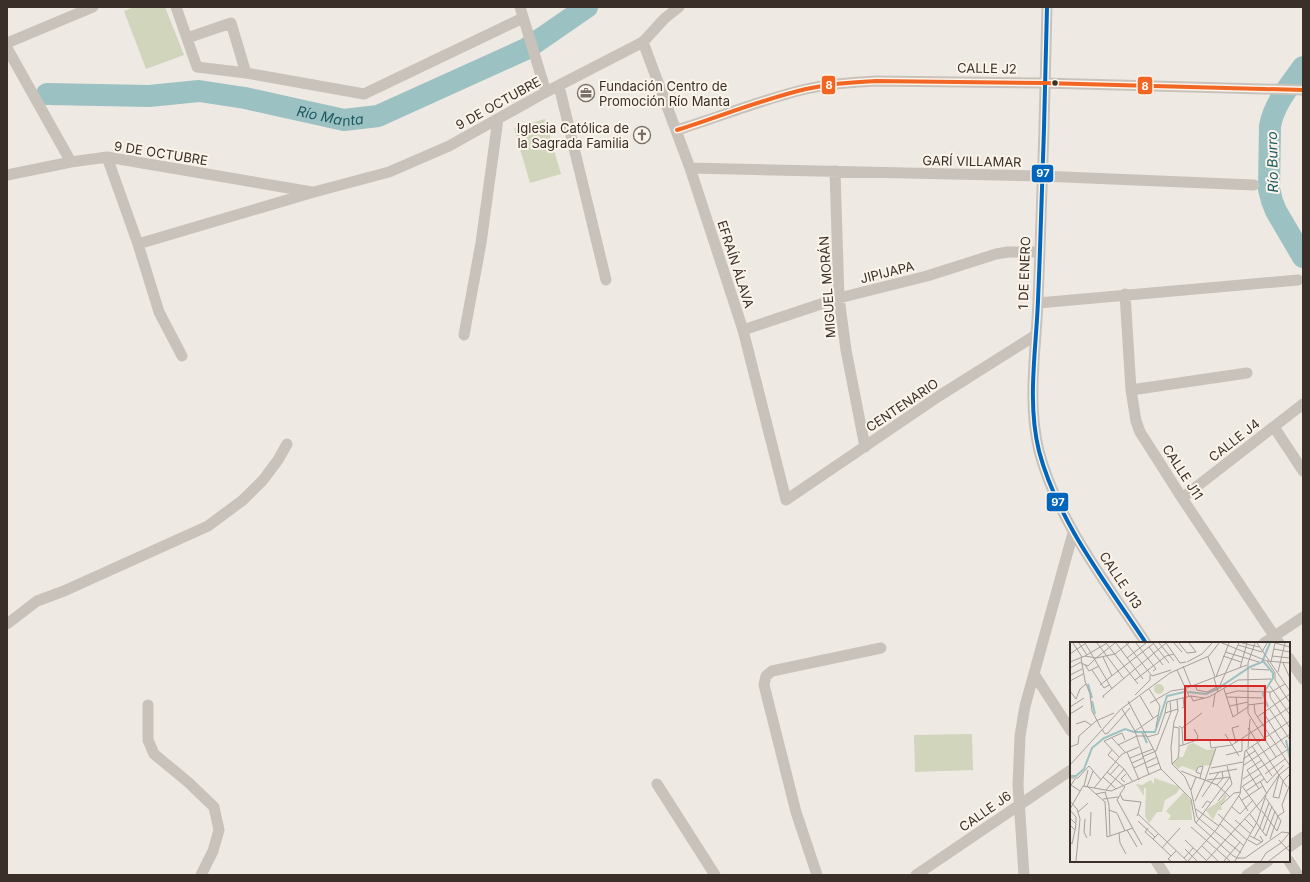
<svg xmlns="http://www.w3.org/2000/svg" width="1310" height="882" font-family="Inter,sans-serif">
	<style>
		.green { fill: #d0d5bb }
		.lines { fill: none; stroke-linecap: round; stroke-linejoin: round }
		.river { stroke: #9cc1c2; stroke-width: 22 }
		.street { stroke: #c9c2bb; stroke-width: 11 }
		.bus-1-casing { stroke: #fbf4ea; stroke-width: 7 }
		.bus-2-casing { stroke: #fbf4ea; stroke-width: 7 }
		.bus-1 { stroke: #0065bd; stroke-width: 4 }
		.bus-2 { stroke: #f26522; stroke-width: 4 }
		.bus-dot { fill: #3a2f29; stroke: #fbf4ea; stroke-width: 1.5 }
		.labels { text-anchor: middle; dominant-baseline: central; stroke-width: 4; stroke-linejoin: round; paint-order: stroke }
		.street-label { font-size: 13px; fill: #3a2f29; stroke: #fbf4ea }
		.poi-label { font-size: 13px; fill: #3a2f29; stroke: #fbf4ea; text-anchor: start }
		.water-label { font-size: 14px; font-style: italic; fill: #1a5960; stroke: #fbf4ea }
		.inset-river { fill: none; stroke: #9cc1c2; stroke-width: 2 }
		.inset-road { fill: none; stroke: #a79f99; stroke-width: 1 }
		.view { fill: #d62828; fill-opacity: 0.15; stroke: #d62828; stroke-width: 2 }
		.inset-edge { fill: none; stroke: #3a2f29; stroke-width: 2 }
		.line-badge { stroke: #fbf4ea; stroke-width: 1.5 }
		.badge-label { font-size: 11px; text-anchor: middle; font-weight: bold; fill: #fff }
	</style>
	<rect width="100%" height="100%" fill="#efe9e3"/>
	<path class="green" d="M134 7H165L184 55 146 69 124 11Z
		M545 119 561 174 530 183 514 128Z
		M972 734 973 770 915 772 914 735Z"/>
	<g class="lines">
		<g class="river">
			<path d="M1303 67C1290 85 1274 104 1270 126L1269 189 1272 201 1276 211 1303 257"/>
			<path id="s1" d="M47 94 149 96 199 91 245 98 344 120 378 116 526 49 587 7"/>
		</g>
		<path class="street" d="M176 7 197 67 246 73 364 94 523 18
			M520 7 546 92
			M1047 7C1045 105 1042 203 1038 301 1036 351 1027 402 1039 451 1057 520 1107 584 1146 643
			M187 38 231 23 246 73
			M643 42 690 168 743 330 786 500 939 396 1036 335
			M7 43 93 7
			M7 48 71 162
			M559 86 606 280
			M677 130C719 117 763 99 806 89 829 84 852 82 876 81L1044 83 1303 90
			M107 157 138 244 314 192 389 172 449 146 546 92 643 42 665 18 679 7
			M690 168 1041 176 1254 185
			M835 171 839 298 846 350 865 447
			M7 175 71 162 107 157 312 192
			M138 244 159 312 182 356
			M1125 294 1131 390 1136 421 1140 432 1182 498 1279 643
			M1038 303 1298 280
			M743 330 839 298 927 276 996 254 1008 252H1039
			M464 335 481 243 498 119
			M1131 390 1247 373
			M1274 427 1303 471
			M1182 498 1303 404
			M7 624 37 601 64 591 208 526 243 500 263 480 278 460 287 444
			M1264 643 1303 617
			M1289 658 1303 679
			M1034 674 1071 731
			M148 705V740L154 754 188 782 214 807 219 830 213 851 201 875
			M657 784 715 875
			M1289 847 1303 837
			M1156 861 1165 875
			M1289 861 1298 875
			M817 875 796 812 764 685 766 676 772 671 881 648
			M916 875 1071 770
			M1024 875 1018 785 1020 736 1025 706 1073 533
			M1247 875 1268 861"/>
		<g class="bus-1-casing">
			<path id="bus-1" d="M1047 7C1045 105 1042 203 1038 301 1036 351 1027 402 1039 451 1057 520 1107 584 1146 643"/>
		</g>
		<g class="bus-2-casing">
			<path id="bus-2" d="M677 130C719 117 763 99 806 89 829 84 852 82 876 81L1044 83 1303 90"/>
		</g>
		<use href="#bus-1" class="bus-1"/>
		<use href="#bus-2" class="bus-2"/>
	</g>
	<defs>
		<g id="office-ring" transform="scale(0.9)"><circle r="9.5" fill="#fbf4ea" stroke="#79706a" stroke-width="1.5"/><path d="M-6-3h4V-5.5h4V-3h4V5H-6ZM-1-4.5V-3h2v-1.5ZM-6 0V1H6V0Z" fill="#79706a"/></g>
		<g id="church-ring" transform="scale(0.9)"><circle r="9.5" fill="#fbf4ea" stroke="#79706a" stroke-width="1.5"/><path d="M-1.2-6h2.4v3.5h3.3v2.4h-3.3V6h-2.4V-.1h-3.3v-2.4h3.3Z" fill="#79706a"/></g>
	</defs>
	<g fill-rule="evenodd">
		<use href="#office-ring" x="586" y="93"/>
		<use href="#church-ring" x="642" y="135"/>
	</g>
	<circle class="bus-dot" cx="1055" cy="83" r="3.5"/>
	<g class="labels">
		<g class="street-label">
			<text transform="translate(987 68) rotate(1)">CALLE J2</text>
			<text transform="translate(498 103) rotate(-29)">9 DE OCTUBRE</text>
			<text transform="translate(161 153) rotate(9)">9 DE OCTUBRE</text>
			<text transform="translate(972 161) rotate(1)">GARÍ VILLAMAR</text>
			<text transform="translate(736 264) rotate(72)">EFRAÍN ÁLAVA</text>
			<text transform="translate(887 272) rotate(-14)">JIPIJAPA</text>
			<text transform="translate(1024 273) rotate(-88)">1 DE ENERO</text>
			<text transform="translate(827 287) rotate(-94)">MIGUEL MORÁN</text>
			<text transform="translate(902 405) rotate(-34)">CENTENARIO</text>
			<text transform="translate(1234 440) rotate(-38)">CALLE J4</text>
			<text transform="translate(1183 472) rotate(57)">CALLE J11</text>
			<text transform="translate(1121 580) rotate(56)">CALLE J13</text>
			<text transform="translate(985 811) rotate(-35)">CALLE J6</text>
		</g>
		<g class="poi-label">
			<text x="599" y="86">Fundación Centro de<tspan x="599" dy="15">Promoción Río Manta</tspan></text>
			<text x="629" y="128" text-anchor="end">Iglesia Católica de<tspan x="629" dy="15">la Sagrada Familia</tspan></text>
		</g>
		<g class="water-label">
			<text stroke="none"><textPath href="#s1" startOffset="286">Río Manta</textPath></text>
			<text transform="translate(1272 162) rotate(-91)">Río Burro</text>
		</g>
	</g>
	<g transform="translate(1070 642)">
		<rect width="220" height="220" fill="#efe9e3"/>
		<path d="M84 47a5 5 0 1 1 10 0a5 5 0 1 1-10 0ZM123 101 137 108 146 107 141 123 128 124 126 129 112 124 108 127 103 121 109 115H113L118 103ZM84 136 110 145 107 151 95 158 92 170H87L79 181 75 174 76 147 74 145V154L66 142 72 143 81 138 84 142ZM114 150 121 159 122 178H98L101 174 96 169ZM155 152 157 154 151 164 152 168H148L143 178 136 168 151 158Z" fill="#d0d5bb"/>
		<path class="inset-river" d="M193 19 203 31V36L193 52 198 65M18 42 22 56M118 50 136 52 147 47 180 25 192 20 200 1M22 59 25 72M72 90 77 101M216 98 220 117M0 134H6L14 127 22 106 34 96 55 87 64 90H85L97 54 114 50"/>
		<path class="inset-road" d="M3 1 12 15M9 1 17 13M15 1 42 47M27 1 54 37M36 1 68 42M46 1 73 37M56 1 82 34 101 28M66 1 86 27 83 29M83 1 99 21M89 1 104 19M96 1 110 21 116 20M104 1 112 10M109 1 117 11 126 10 119 1M152 1 197 19 220 21M172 1 189 5M185 1 178 21V71L206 115M187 1 220 49M205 1 220 5M168 3 192 10 197 1M79 5 93 23M204 7 220 10M155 10 189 20M0 12 16 1M15 14 37 1M153 14 171 20M202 14 220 16M33 15 42 34M138 15 145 35M11 16 15 39 20 52 22 69 31 86M57 16 76 1M197 19 205 31V38L220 61M0 20 15 14 26 16 45 1M117 20 132 12 142 1M201 20 205 1M11 21 18 24 26 16 45 12 59 1M213 21 220 36M15 23 19 29 29 24M113 24 121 44M0 26 11 20M170 26 177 1M181 27 199 28M22 28 34 46 39 43M107 28 119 54M208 30 215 1M0 33 12 27M146 35 159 1M144 36 148 50M65 38 96 14 104 12M0 39 13 32M30 43 84 1M125 43 127 48 137 50 147 45M150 43 169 1M200 44 220 73M79 47 90 64 86 85M154 47 163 75 178 65M0 49 6 57 10 47 16 42M200 50V55L220 86M156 52 167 49 201 50 215 42M65 53 80 38V33M70 54 83 76M121 54 123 59 139 55 168 38 201 37M157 55 192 56M166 55 168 72M34 56 33 54 96 1M107 57 108 69 104 80 101 105 102 122 115 135 121 149 127 175 171 211M58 59 85 110 91 127 121 157 125 180 162 213 167 216H175L212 190 220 191M100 59 97 60 95 71 108 67M80 61 101 49 114 47 177 23M184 62 185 71 220 124M178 63 194 61M160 64 178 60M0 65 14 56M143 65 145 52M112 66 114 65 113 55M199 66 220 98M52 67 65 89 79 133M193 70 216 106M0 72 13 64M187 75 220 52M6 82 15 79 21 83M109 84 112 86 132 71M178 86 217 145M32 87 35 92 38 91 60 66M65 89 88 73M155 92 169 114M77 95 88 92 95 71M42 96 55 110M140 99 141 106 162 103 220 65M166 101 162 86 169 84M48 103 67 94H77M113 103 127 98 128 94 124 87M109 104 113 103 112 86M182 104 202 134M0 105 8 102 9 94 26 79 44 71M146 106 135 138 147 143 160 155M178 106 180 77M42 108 38 113 54 127 63 140M176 108 197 141 214 123M57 110 69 138M156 113 172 109V98M49 115 34 99 52 91 55 98M72 115 86 109 101 70 100 59 121 54 134 56M60 116 83 107M173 117 185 109M62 121 73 116M102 122 108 116 109 108V86L104 85M0 123 51 67 100 31 139 14 149 1M174 123 220 92M220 124 209 133 203 155 209 156 213 139 220 132M64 126 87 115M77 126 89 121M141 126 173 120M177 128 189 147M177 128 192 118M111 129 126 135 121 148M37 130 55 145 50 152 53 158 71 160 68 172M139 132 167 127M195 132 215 117M40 133 49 123M33 135 46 147M0 136H8L19 124 31 138M130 136 133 124 128 125 126 130 131 132M5 137 1 143 10 149M173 137 220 106M137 138 160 135M190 139 197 152M55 140 51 137 56 132M147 143 153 136 152 129M14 144 18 128M172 144 191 170M173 144 191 132M17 145 23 129M18 145 26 152 36 150M24 146 52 112 69 105M36 148 54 127M176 149 194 137M35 150 39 163 40 194M26 152 35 160 37 195 63 186M50 153 47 158 72 203M169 154 178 169M132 155 149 130M33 157 48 155M172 158 193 144M0 159 7 167 10 177 6 219M125 159 135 138 126 135M148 159 162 142 157 124M151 163 164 151 171 150M162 165 170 172 183 158M132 166 137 159 141 161M0 167 13 144 41 149 91 127M126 167 149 184M0 168 6 175V181M39 168 47 171 55 189M192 169 207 189 211 179 196 156M8 170 18 161M148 172 177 198M180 172 196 194M67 174 68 172 117 219M0 176 6 182 5 188 0 183M15 177 14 190 17 196M175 177 184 186M165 178 181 192M68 179 85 195M126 181 160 135M150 182 174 204M121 185 160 219M190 185 199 161M78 186 75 190 83 197M57 188 67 205M193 189 202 164M49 191 50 201 56 212M88 192 83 197 101 214M20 194 21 170M180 194 192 200M196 194 205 169M184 196 190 185M200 197 208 174 214 170 212 163 220 142M115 198 137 219M178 198 187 203 193 199 190 194M209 198 220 210M0 199 2 202 5 188M132 204 148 219M92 206 110 186M115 207 127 219M114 216 123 206M101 219 98 217 106 209M118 219 146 188 170 152 175 109 220 79M136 219 192 158 209 133M154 219 170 200M165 219 187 180 196 153M191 219 196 211 211 201 220 190M199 219 220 203"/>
		<path class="view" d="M115 44H195V98H115Z"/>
		<rect width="220" height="220" class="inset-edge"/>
	</g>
	<g class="line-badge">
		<rect x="821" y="75" width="15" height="20" rx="4" fill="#f26522"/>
		<rect x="1137" y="76" width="16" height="19" rx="4" fill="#f26522"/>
		<rect x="1031" y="164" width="23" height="19" rx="4" fill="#0065bd"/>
		<rect x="1046" y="492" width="23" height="20" rx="4" fill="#0065bd"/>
	</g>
	<g class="badge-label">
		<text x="829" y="89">8</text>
		<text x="1145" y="90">8</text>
		<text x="1043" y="177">97</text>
		<text x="1058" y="506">97</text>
	</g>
	<rect width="1310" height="882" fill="none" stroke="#3a2f29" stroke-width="16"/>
</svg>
